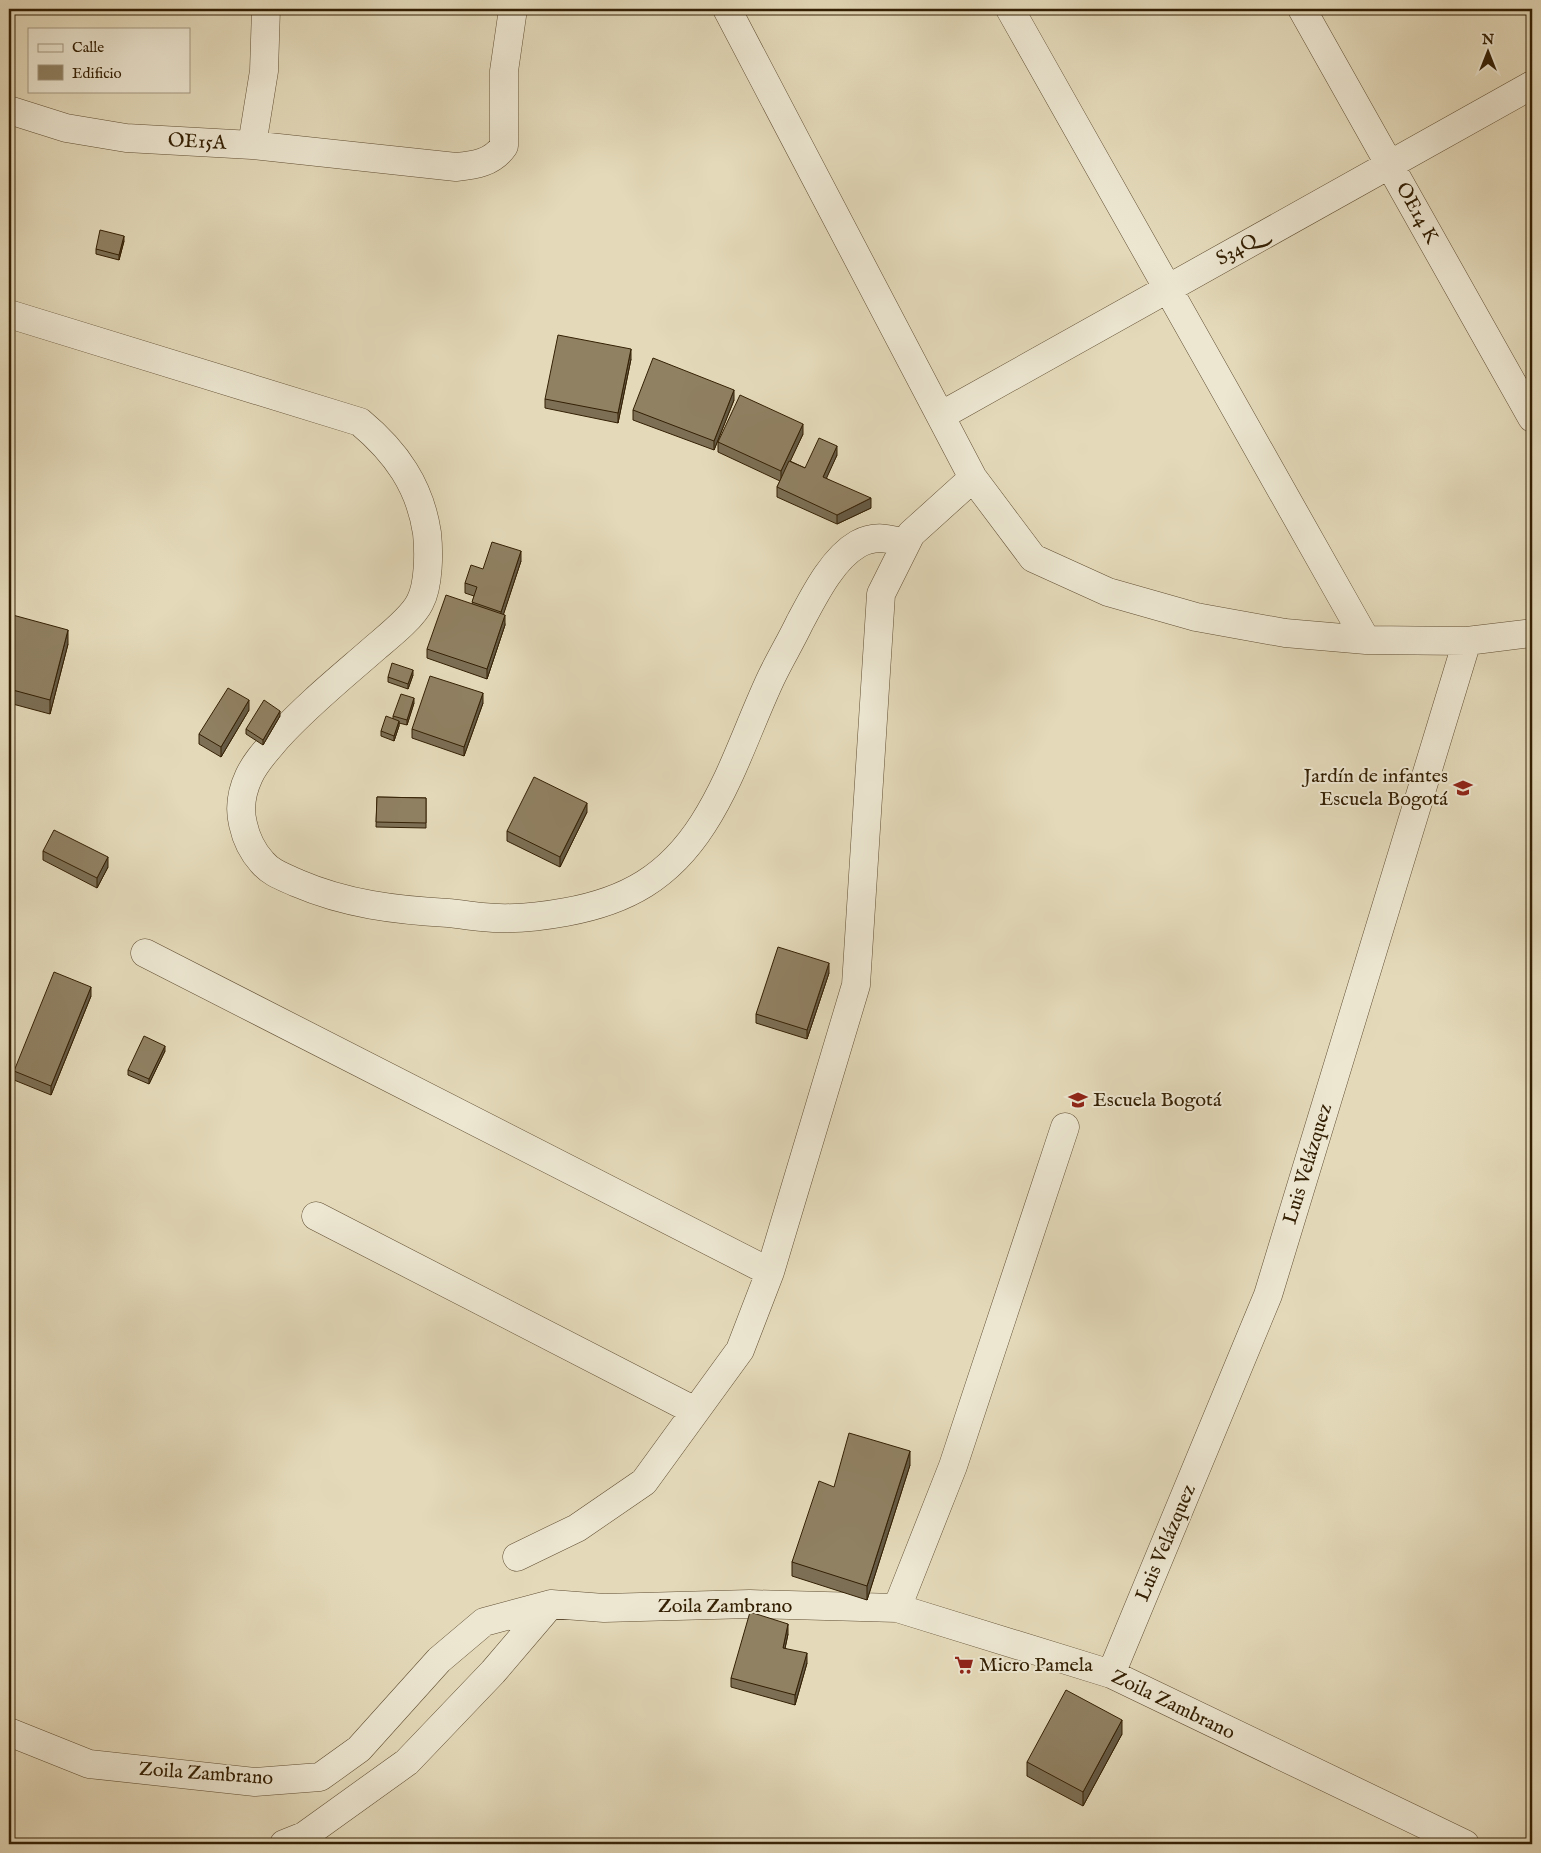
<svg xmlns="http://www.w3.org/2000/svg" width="1541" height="1853" font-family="'IM FELL English',serif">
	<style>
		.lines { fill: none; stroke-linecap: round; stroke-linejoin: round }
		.minor-casing { stroke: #604e32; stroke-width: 29 }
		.minor { stroke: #ede7d2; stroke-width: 28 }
		.wall { fill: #7c6f55; stroke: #342004 }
		.shaded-wall { fill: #655a45; stroke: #342004 }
		.building { fill: #908163; stroke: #342004 }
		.labels { text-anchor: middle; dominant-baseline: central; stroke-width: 4; stroke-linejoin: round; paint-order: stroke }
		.street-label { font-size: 20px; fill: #342004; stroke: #ede7d2 }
		.poi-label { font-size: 20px; fill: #342004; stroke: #ede7d2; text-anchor: start }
	</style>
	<rect width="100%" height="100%" fill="#e4daba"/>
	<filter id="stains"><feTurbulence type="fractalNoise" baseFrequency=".004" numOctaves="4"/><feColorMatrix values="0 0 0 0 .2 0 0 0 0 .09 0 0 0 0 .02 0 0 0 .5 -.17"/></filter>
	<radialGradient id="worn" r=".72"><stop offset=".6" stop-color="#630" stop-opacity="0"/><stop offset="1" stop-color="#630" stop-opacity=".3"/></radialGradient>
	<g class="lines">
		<g class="minor-casing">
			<path id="minor" d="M727 9 973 478 1033 558 1108 592 1196 617 1285 633 1366 640 1467 641 1532 633
				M1010 9 1366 640
				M1302 9 1532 418
				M9 110 66 128 126 138 252 145 264 71 266 9
				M252 145 456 167C475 165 492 163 504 146V71L513 9
				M9 314 360 422C396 452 420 486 427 533 429 552 429 585 420 602 413 617 389 636 376 647 343 676 308 704 278 737 267 750 256 761 249 776 242 791 239 808 243 824 246 838 252 851 262 862 271 873 284 877 297 883 346 904 395 910 448 913 459 914 471 916 482 917 510 920 539 917 566 912 627 901 669 877 703 824 732 779 748 727 771 678 780 659 791 641 800 622 814 596 832 559 858 544 874 535 890 538 906 544
				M942 415 1532 85
				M145 953 770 1272
				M316 1216 695 1411
				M517 1557 577 1528 644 1482 740 1350 770 1272 856 985 881 594 911 534 973 478
				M897 1608 953 1466 1065 1127
				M1111 1674 1268 1295 1467 641
				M9 1732 89 1764 255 1782 320 1777 359 1749 439 1660 484 1622 551 1604 604 1608 750 1604 897 1608 1111 1674 1465 1844
				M284 1844 304 1836 407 1762 493 1672 551 1604"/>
		</g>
		<use href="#minor" class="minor"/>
	</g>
	<path class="wall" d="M124 241 119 260 96 254V249Z
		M631 359 618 423 545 408V399Z
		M734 400 714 450 633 420V410Z
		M803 434 790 461 805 468 837 455 826 478 871 508 837 524 777 497V487L780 481 718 452V442Z
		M521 561 503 615 505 625 487 679 427 658V649L472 604 474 596 465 593V583Z
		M9 614 68 644 50 714 9 703Z
		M413 675 408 689 388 682V677Z
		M414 703 407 725 399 723V726L394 741 381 736V731L393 719V716Z
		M483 703 464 756 412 738V729Z
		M249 710 221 757 199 744V734Z
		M280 716 263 745 246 734V729Z
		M377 797 426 798V828L376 827Z
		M587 812 560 867 507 841V831Z
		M43 851 108 867 97 888 43 860Z
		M829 973 807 1039 756 1023V1014Z
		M91 996 51 1095 14 1080V1071Z
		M165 1051 149 1084 128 1075V1070Z
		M910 1465 867 1600 792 1576V1562L834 1487Z
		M788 1634 785 1648 807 1663 795 1705 731 1687V1678Z
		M1122 1734 1083 1806 1027 1776V1762Z"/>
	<path class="shaded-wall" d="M124 236V241L119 260V255Z
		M631 349V359L618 423V413Z
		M734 390V400L714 450V441Z
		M803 424V434L781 481V471Z
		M837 446V455L823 486V477Z
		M871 498V508L837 524V515Z
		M521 551V561L501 622V612Z
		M505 615V625L487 679V669Z
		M68 630V644L50 714V700Z
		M413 670V675L408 689V684Z
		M483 693V703L464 756V747Z
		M414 698V703L407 725V720Z
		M249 700V710L221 757V747Z
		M280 711V716L263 745V740Z
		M399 721V726L394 741V736Z
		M587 803V812L560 867V857Z
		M108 857V867L97 888V878Z
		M829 963V973L807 1039V1030Z
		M91 987V996L51 1095V1086Z
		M165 1046V1051L149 1084V1079Z
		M910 1451V1465L867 1600V1586Z
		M788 1624V1634L783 1658V1648Z
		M807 1653V1663L795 1705V1695Z
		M1122 1720V1734L1083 1806V1792Z"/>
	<path class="building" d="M100 230 124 236 119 255 96 249Z
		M558 335 631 349 618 413 545 399Z
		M653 358 734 390 714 441 633 410Z
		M740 395 803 424 781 471 718 442Z
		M819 438 837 446 823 477 871 498 837 515 777 487 789 461 805 468Z
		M492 542 521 551 501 612 472 602 477 587 465 583 471 565 483 569Z
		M446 595 505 615 487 669 427 649Z
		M9 614 68 630 50 700 9 689Z
		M392 663 413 670 408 684 388 677Z
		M430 676 483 693 464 747 412 729Z
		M228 688 249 700 221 747 199 734Z
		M401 694 414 698 407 720 393 716Z
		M264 700 280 711 263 740 246 729Z
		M386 716 399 721 394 736 381 731Z
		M534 777 587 803 560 857 507 831Z
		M377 797 426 798V823L376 822Z
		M54 830 108 857 97 878 43 851Z
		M778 947 829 963 807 1030 756 1014Z
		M54 972 91 987 51 1086 14 1071Z
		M144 1036 165 1046 149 1079 128 1070Z
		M849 1433 910 1451 867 1586 792 1562 819 1481 834 1487Z
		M750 1612 788 1624 783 1648 807 1653 795 1695 731 1678Z
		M1066 1690 1122 1720 1083 1792 1027 1762Z"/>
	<defs>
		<g id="school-bare" transform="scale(1.5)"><path d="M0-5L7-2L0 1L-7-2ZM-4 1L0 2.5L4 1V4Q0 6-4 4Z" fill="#8f2418" stroke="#ede7d2" stroke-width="2.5" paint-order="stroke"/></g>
		<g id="supermarket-bare" transform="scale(1.5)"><path d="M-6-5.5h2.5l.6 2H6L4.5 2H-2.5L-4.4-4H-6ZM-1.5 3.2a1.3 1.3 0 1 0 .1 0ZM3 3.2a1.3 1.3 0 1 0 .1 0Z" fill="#8f2418" stroke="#ede7d2" stroke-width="2.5" paint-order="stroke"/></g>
	</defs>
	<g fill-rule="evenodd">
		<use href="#school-bare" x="1463" y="788"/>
		<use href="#school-bare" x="1078" y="1100"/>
		<use href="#supermarket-bare" x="964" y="1665"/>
	</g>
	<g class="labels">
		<g class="street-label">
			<text transform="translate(197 142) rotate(3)">OE15A</text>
			<text transform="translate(1417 213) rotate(61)">OE14 K</text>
			<text transform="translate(1237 250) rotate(-29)">S34Q</text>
			<text transform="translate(1308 1164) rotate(-73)">Luis Velázquez</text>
			<text transform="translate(1166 1543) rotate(-67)">Luis Velázquez</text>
			<text x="725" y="1606">Zoila Zambrano</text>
			<text transform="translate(1173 1705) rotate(26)">Zoila Zambrano</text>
			<text transform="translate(206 1774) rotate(4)">Zoila Zambrano</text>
		</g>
		<g class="poi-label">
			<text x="1448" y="776" text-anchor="end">Jardín de infantes<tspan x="1448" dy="23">Escuela Bogotá</tspan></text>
			<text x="1093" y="1100">Escuela Bogotá</text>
			<text x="979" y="1665">Micro Pamela</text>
		</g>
	</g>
	<rect width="1541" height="1853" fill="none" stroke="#e4daba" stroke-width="30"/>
	<rect x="10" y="10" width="1521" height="1833" fill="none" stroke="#342004" stroke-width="2.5"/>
	<rect x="15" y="15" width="1511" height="1823" fill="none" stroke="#342004"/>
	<rect x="28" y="28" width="162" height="65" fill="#ede7d2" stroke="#a39780"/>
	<rect x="38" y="44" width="25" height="8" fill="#ede7d2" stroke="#a39780"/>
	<text x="72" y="52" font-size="15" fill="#342004">Calle</text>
	<rect x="38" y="65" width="25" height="15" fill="#908163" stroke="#a39780"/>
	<text x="72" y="78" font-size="15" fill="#342004">Edificio</text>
	<g transform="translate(1488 52)" stroke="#ede7d2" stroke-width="4" paint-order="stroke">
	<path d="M0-4L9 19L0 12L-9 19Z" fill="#342004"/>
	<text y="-8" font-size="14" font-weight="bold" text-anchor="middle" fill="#342004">N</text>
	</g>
	<rect width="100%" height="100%" filter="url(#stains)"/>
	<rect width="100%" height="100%" fill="url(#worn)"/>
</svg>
